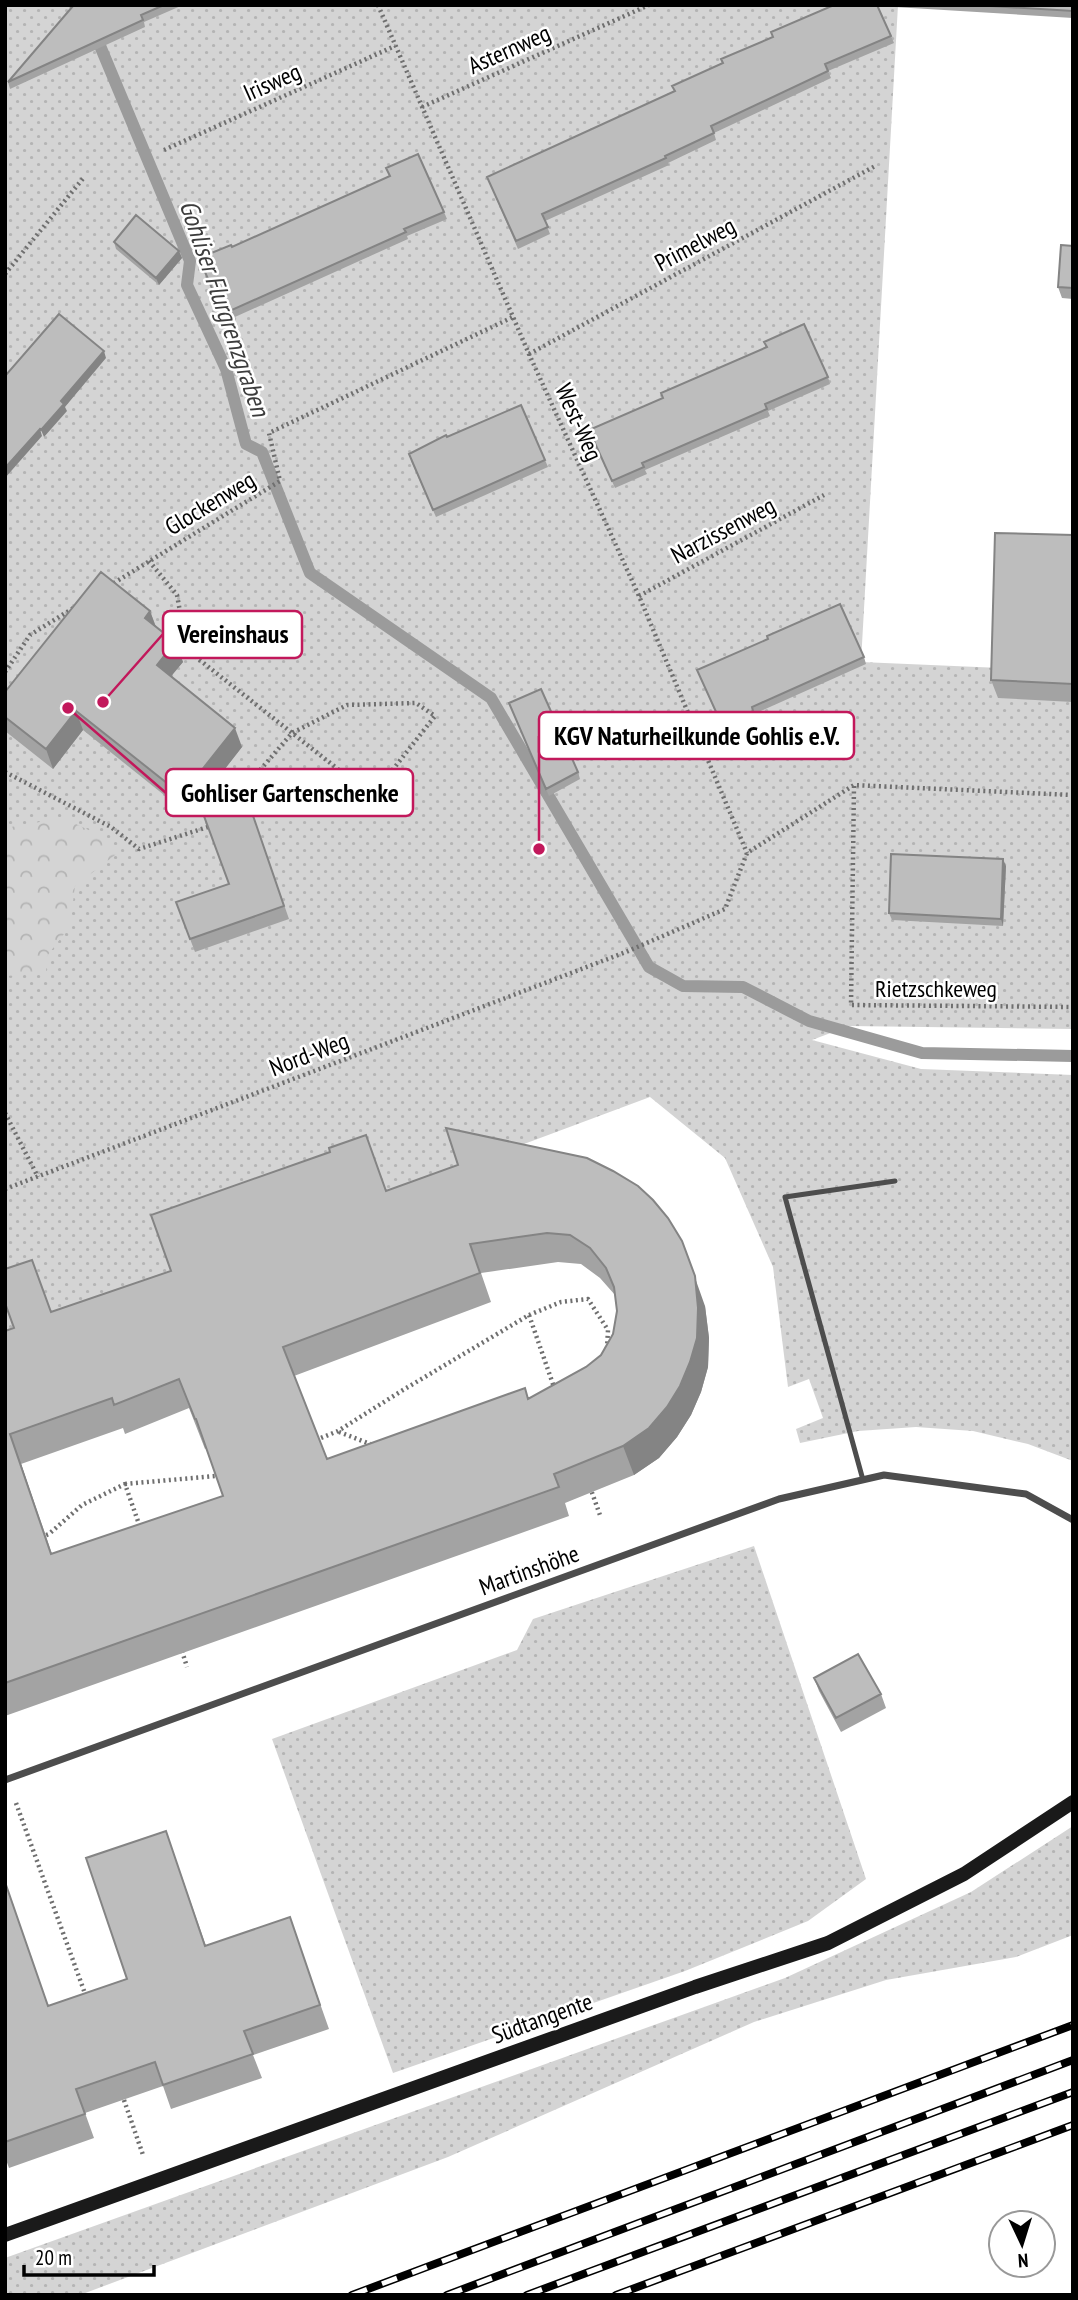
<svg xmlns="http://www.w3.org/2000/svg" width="1078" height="2300" font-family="'PT Sans Narrow',sans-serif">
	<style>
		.grass { fill: url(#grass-dots) }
		.park { fill: url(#park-crowns) }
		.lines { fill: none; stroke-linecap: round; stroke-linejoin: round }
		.stream { stroke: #9b9b9b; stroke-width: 12 }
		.path { stroke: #6f6f6f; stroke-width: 4.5; stroke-dasharray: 2 3.5; stroke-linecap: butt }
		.lane { stroke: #4d4d4d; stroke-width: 5 }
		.street { stroke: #4d4d4d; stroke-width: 7 }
		.secondary { stroke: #1a1a1a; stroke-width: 14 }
		.rail-casing { stroke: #000; stroke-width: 8 }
		.rail { stroke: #fff; stroke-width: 5; stroke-dasharray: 16; stroke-linecap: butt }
		.wall { fill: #a3a3a3; fill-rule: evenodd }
		.shaded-wall { fill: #848484 }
		.building { fill: #bdbdbd; stroke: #848484; stroke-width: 2; fill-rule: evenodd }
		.labels { text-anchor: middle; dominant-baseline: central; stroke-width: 5; stroke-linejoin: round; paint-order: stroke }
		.street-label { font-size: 24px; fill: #000; stroke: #fff }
		.water-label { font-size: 26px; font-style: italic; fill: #3c3c3c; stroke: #fff }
		.leader { fill: none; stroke: #c2185b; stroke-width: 2.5 }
		.callout-dot { fill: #c2185b; stroke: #fff; stroke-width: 2.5 }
		.callout { fill: #fff; stroke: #c2185b; stroke-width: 2.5 }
		.callout-label { font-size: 26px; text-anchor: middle; font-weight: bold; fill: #000 }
	</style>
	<defs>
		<pattern id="grass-dots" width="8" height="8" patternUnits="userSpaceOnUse" patternTransform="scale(1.75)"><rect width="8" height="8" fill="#d4d4d4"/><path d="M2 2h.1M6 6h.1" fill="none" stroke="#b4b4b4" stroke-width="1.8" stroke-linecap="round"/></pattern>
		<pattern id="park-crowns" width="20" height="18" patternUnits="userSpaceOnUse" patternTransform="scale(1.75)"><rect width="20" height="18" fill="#d4d4d4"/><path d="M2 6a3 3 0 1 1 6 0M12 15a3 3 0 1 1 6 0" fill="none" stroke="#b4b4b4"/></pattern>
	</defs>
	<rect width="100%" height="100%" fill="#fff"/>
	<path class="grass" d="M5 5H898L861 662 1073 671V1029L849 1026 812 1040 921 1069 1073 1075V1461L1028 1444 973 1431 916 1427 858 1431 800 1443 796 1429 823 1418 809 1379 788 1387 773 1267 725 1158 650 1097 5 1338Z
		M754 1546 866 1879 808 1921 685 1971 393 2073 272 1739 517 1650 533 1619Z
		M1073 1826V1935L1016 1957 886 1980 754 2022 448 2157 80 2295H5V2258L785 1978 971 1892Z"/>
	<path class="park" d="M63 818 95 833 119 852 75 886 70 926 47 956 46 973 5 976V828Z"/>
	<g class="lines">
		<path class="stream" d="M83 5 190 261 187 285 226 369 246 444 262 452 310 573 491 698 649 967 683 986 743 987 809 1021 922 1053 1073 1056"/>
		<path class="path" d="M378 5 529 354 639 596 747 853
			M422 107 649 5
			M164 150 395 46
			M5 274 85 176
			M529 354 877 165
			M149 561 177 595 187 650 372 796 435 716 416 703 347 705 292 733 224 812
			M109 586 280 481 269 433 513 317
			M639 596 824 495
			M5 672 30 635 75 607
			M5 772 111 827 139 849 211 826
			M854 786 851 1005 1073 1007
			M5 1113 38 1177
			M5 1189 626 952 725 909 747 853 854 785 1073 795
			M529 1315 561 1302 588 1299 608 1330 607 1348
			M339 1432 373 1445
			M316 1440 338 1431 403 1390 529 1315 555 1390
			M125 1484 215 1476 222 1473
			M590 1487 601 1518
			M41 1537 49 1534 82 1505 125 1484 141 1530
			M182 1651 187 1667
			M16 1803 87 1999
			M124 2100 143 2155"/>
		<path class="lane" d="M863 1480 785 1197 895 1181"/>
		<path class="street" d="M5 1780 779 1499 884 1475 1026 1494 1073 1520"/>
		<path class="secondary" d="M5 2235 695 1987 828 1943 964 1874 1073 1802"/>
		<g class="rail-casing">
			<path id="rail" d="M352 2295 1073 2025
				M447 2295 1073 2060
				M527 2295 1073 2092
				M616 2295 1073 2125"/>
		</g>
		<use href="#rail" class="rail"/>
	</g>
	<path class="wall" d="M67 5H183L144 22 145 27 10 89 8 82 71 9Z
		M834 5H1073V18L878 6 894 43 828 71 831 78 714 133 716 140 668 163 669 165 545 221 550 234 518 249 490 184 675 91 723 63Z
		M444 212 447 219 407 236 408 239 226 321 202 266 232 247Z
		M114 242 179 251 182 258 159 285 116 249Z
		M1073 246V299L1062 298 1058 287Z
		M828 377 830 384 768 411 770 416 645 470 647 474 615 488 589 430Z
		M447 437 545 460 548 467 436 517 411 461Z
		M1073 535V702L998 698 991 680Z
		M150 611 156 627 175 642 183 662 170 676 242 747 189 815 83 730 53 769 5 731V692Z
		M864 657 866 664 754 714 756 718 724 732 700 677Z
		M512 710 578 772 580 779 549 796Z
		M248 801 289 919 195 952 176 902 229 884Z
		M1006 866 1003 926 892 920 889 913Z
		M458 1165 705 1306 709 1338 708 1367 701 1392 691 1415 677 1437 659 1458 634 1475 565 1503 569 1516 5 1716V1331L51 1312 171 1271ZM558 1262 581 1264 600 1278 615 1295 617 1311 613 1334 601 1355 586 1367 529 1399 327 1459 294 1376 491 1302 481 1273ZM189 1408 205 1449 207 1448 223 1496 52 1554 21 1464 123 1428 125 1434Z
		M814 1678 881 1694 886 1708 841 1732 819 1691Z
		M166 1831 206 1946 298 1941 329 2029 253 2055 262 2078 171 2109 163 2086 85 2113 94 2138 9 2168 5 2157V1882L48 2006 127 1979Z"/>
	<path class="shaded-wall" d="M179 251 182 258 159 285 156 278Z
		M104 351 106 358 65 407 67 411 44 437 41 430 61 401Z
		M40 429 42 436 5 478V468Z
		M150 611 157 630 145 618Z
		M175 642 183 662 164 685 157 665Z
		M76 711 83 730 53 769 46 749Z
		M235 728 242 747 189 815 182 795Z
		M1003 859 1006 866 1003 926 1001 919Z
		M682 1241 705 1306 709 1338 708 1367 701 1392 691 1415 677 1437 659 1458 634 1475 623 1446Z
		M10 1434 21 1464 61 1584 51 1554Z"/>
	<path class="building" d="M72 5H164L141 15 143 20 8 82 73 6Z
		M834 5H877L891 36 825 64 828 71 711 126 714 133 665 156 666 158 542 214 548 227 516 241 487 177 675 91 672 86 723 63 721 59 773 37 771 32Z
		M974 5H1073V11Z
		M418 154 444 212 404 229 406 232 223 314 199 258 231 245 232 247 390 176 386 168Z
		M136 215 179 251 156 278 114 242Z
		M1061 245 1073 246V288L1058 287Z
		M59 314 104 351 61 401 64 404 41 430 40 429 5 468V376Z
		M804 324 828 377 765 404 767 409 642 463 644 467 612 481 589 430 663 398 661 393 767 347 764 342Z
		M521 405 545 460 433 510 409 454 446 435 447 437Z
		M995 533 1073 535V684L991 680Z
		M101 572 150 611 145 618 175 642 157 665 235 728 182 795 76 711 46 749 5 717V692Z
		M840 604 864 657 752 707 753 711 722 725 697 670 768 639 767 636Z
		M541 689 578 772 546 789 509 703Z
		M248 801 284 906 190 939 176 902 229 884 204 816Z
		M891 854 1003 859 1001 919 889 913Z
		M446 1128 587 1158 613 1171 638 1186 653 1200 668 1218 682 1241 695 1276 698 1308 697 1338 690 1362 680 1386 667 1407 649 1428 623 1446 554 1474 559 1487 5 1683V1331L14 1328 5 1303V1269L32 1260 51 1312 171 1271 151 1215 330 1152 329 1148 366 1135 386 1191 458 1165ZM547 1233 570 1235 590 1248 606 1268 614 1287 617 1311 613 1334 601 1355 586 1367 528 1399 525 1388 327 1459 283 1347 480 1273 470 1244ZM179 1379 195 1419H196L223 1496 51 1554 10 1434 112 1398 114 1405Z
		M858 1654 881 1694 836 1718 814 1678Z
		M166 1831 205 1946 290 1917 320 2005 244 2031 253 2054 163 2085 155 2062 76 2089 85 2114 5 2142V1882L48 2006 127 1979 86 1858Z"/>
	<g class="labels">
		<g class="street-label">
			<text transform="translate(509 49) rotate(-24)">Asternweg</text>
			<text transform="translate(272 82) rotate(-24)">Irisweg</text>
			<text transform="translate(695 244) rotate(-28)">Primelweg</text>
			<text transform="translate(579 422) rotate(66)">West-Weg</text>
			<text transform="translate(210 503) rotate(-31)">Glockenweg</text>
			<text transform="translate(723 530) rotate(-28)">Narzissenweg</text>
			<text x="936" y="988">Rietzschkeweg</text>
			<text transform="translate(309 1054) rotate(-21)">Nord-Weg</text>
			<text transform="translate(529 1570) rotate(-20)">Martinshöhe</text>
			<text transform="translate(542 2018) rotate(-20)">Südtangente</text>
		</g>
		<g class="water-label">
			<text transform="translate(225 308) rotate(71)">Gohliser Flurgrenzgraben</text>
		</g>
	</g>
	<path class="leader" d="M103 702L163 634M539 849L539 736M68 708L166 793"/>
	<g class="callout-dot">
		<circle cx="103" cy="702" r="7"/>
		<circle cx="539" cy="849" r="7"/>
		<circle cx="68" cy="708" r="7"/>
	</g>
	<g class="callout">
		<rect x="163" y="611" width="139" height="47" rx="7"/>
		<rect x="539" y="712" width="315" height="47" rx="7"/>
		<rect x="166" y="769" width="247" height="47" rx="7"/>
	</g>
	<g class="callout-label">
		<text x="233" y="643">Vereinshaus</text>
		<text x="697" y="745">KGV Naturheilkunde Gohlis e.V.</text>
		<text x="290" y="802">Gohliser Gartenschenke</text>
	</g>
	<rect width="1078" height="2300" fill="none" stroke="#000000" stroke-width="14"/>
	<g transform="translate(1022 2244) rotate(176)"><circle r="33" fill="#ffffff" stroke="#999999" stroke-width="2"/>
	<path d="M0-5L12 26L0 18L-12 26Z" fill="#000000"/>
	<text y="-10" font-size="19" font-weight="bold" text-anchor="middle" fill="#000000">N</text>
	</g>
	<path d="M24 2265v10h130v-10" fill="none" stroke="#000000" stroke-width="3.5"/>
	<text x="35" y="2265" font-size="21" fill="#000000" stroke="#ffffff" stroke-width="5" paint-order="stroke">20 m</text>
</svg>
